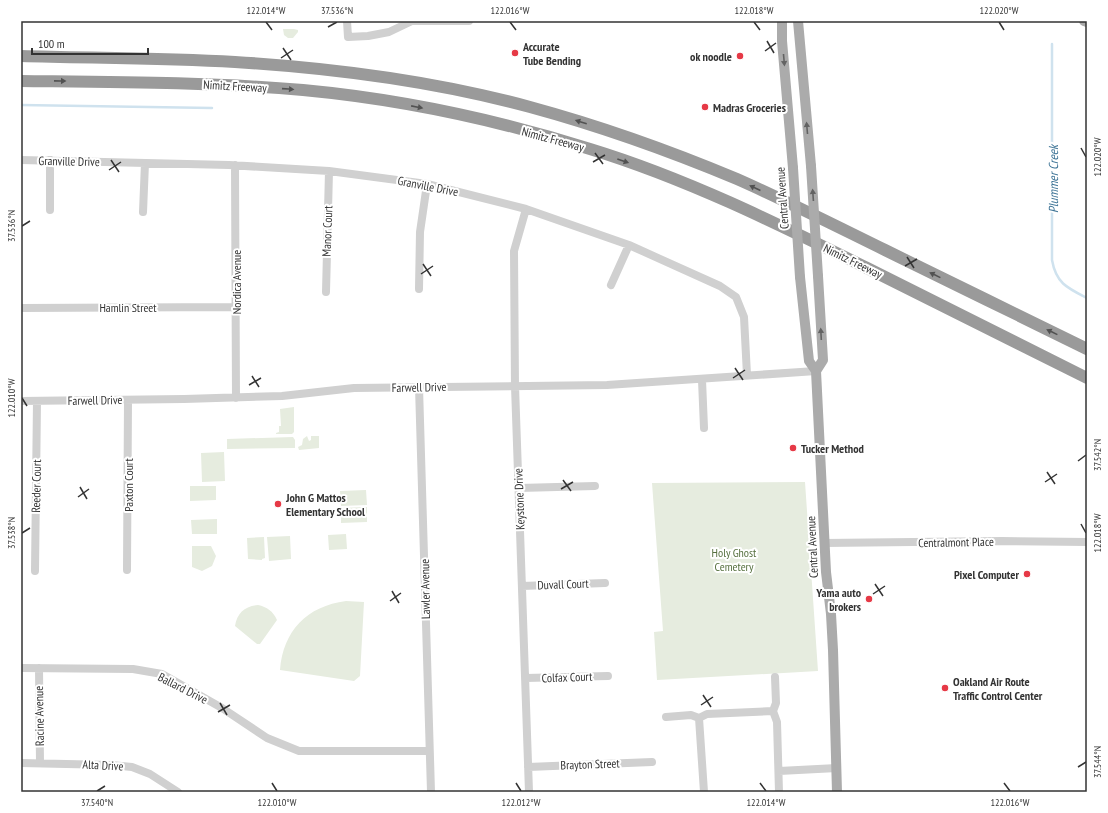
<svg xmlns="http://www.w3.org/2000/svg" width="1108" height="813" font-family="'PT Sans Narrow',sans-serif">
	<style>
		.green { fill: #e6ecdf }
		.lines { fill: none; stroke-linecap: round; stroke-linejoin: round }
		.stream { stroke: #cfe2ee; stroke-width: 2.5 }
		.minor { stroke: #d0d0d0; stroke-width: 8 }
		.major { stroke: #ababab; stroke-width: 10 }
		.highway { stroke: #9a9a9a; stroke-width: 12 }
		.major-bridge { stroke: #ababab; stroke-width: 10 }
		.oneway { fill: #636363 }
		.oneway2 { fill: #525252 }
		.ticks { fill: none; stroke: #333; stroke-width: 1.5 }
		.poi-dot { fill: #e63946; stroke: #fff; stroke-width: 1.5 }
		.labels { text-anchor: middle; dominant-baseline: central; stroke-width: 4; stroke-linejoin: round; paint-order: stroke }
		.poi-label { font-size: 12px; font-weight: bold; fill: #333; stroke: #fff; text-anchor: start }
		.street-label { font-size: 12px; fill: #333; stroke: #fff }
		.park-label { font-size: 12px; fill: #56703f; stroke: #fff }
		.water-label { font-size: 13px; font-style: italic; fill: #3f7597; stroke: #fff }
		.neatline { fill: none; stroke: #333; stroke-width: 1.5 }
		.ticks-label { font-size: 10px; text-anchor: middle; fill: #333 }
	</style>
	<rect width="100%" height="100%" fill="#fff"/>
	<path class="green" d="M283 29H294L298 30V32L293 38H288L284 35Z
		M294 407V432L292 434H276V433L279 432V426H281L280 409Z
		M307 436 309 441 311 440V436H319V448L299 450 298 447 302 445 303 439Z
		M293 437 295 440V448L227 449V439Z
		M224 452 225 481 202 482 201 453Z
		M805 482 818 671 657 680 654 632 663 631 652 483Z
		M190 486H216V500L190 501Z
		M366 490 367 505 341 506 340 491Z
		M367 507V522L341 523V508Z
		M217 519V534H192L191 520Z
		M346 534 347 549 329 550 328 535Z
		M290 536 291 559 269 561 267 537Z
		M264 537 265 558 262 559V560L248 559 247 538Z
		M192 546H211L216 556 212 566 202 571 192 567Z
		M346 601 364 602 360 676 354 681 280 670C283 631 307 606 346 601Z
		M258 605C267 607 273 611 277 620L260 644H257L235 626C237 613 245 606 258 605Z"/>
	<g class="lines">
		<path class="stream" d="M1052 44V260C1056 283 1067 288 1087 298
			M21 105 212 108"/>
		<path class="minor" d="M347 21 348 37 368 36 389 32 412 21H469
			M21 160 229 165 329 171 427 184 526 209 629 245 720 286 736 297 744 317 747 375
			M50 160V210
			M235 165 236 398
			M526 209 514 251 515 386 529 792
			M143 212 145 163
			M611 285 629 245
			M419 289 420 232 427 184
			M326 292 329 171
			M21 308 236 307
			M702 380 704 428
			M419 387 431 792
			M21 401 184 399 282 396 354 388 607 385 816 371
			M519 488 595 486
			M824 543 1002 541 1087 542
			M127 570 128 400
			M35 571 37 401
			M522 586 605 583
			M21 668 133 669 162 674 222 708 267 738 299 751H429
			M39 668 40 763
			M775 677 776 703 773 711 777 722 779 792
			M526 678 608 676
			M666 717 691 715 699 718 707 714 773 711
			M699 718 704 792
			M21 763 111 765 132 767 150 774 178 792
			M528 767 652 762
			M779 771 837 768"/>
		<path class="major" d="M782 21V41L793 168
			M798 21 811 166
			M1084 21 1087 22
			M800 277 809 361 816 371 826 572 831 614 833 650 837 792
			M816 371 823 360 818 276"/>
		<path class="highway" d="M21 56C92 58 164 58 235 62 334 68 434 81 530 107 600 126 670 151 737 179 787 201 836 226 885 250 952 283 1020 316 1087 349
			M21 81C115 82 209 82 303 90 399 99 498 120 590 149 685 178 776 223 865 267 939 304 1013 341 1087 378"/>
		<path class="major-bridge" d="M811 166 818 276
			M793 168 800 277"/>
	</g>
	<defs><path id="oneway-solid" d="M-6-.8H1V-3.2L6.5 0L1 3.2V.8H-6Z"/></defs>
	<g class="oneway">
		<use href="#oneway-solid" transform="translate(784 60) rotate(85)"/>
		<use href="#oneway-solid" transform="translate(807 128) rotate(-95)"/>
		<use href="#oneway-solid" transform="translate(813 195) rotate(-94)"/>
		<use href="#oneway-solid" transform="translate(821 334) rotate(-93)"/>
	</g>
	<g class="oneway2">
		<use href="#oneway-solid" transform="translate(60 81) rotate(1)"/>
		<use href="#oneway-solid" transform="translate(288 89) rotate(4)"/>
		<use href="#oneway-solid" transform="translate(417 107) rotate(11)"/>
		<use href="#oneway-solid" transform="translate(581 122) rotate(-163)"/>
		<use href="#oneway-solid" transform="translate(623 161) rotate(19)"/>
		<use href="#oneway-solid" transform="translate(755 188) rotate(-155)"/>
		<use href="#oneway-solid" transform="translate(935 275) rotate(-154)"/>
		<use href="#oneway-solid" transform="translate(1052 332) rotate(-154)"/>
	</g>
	<path class="ticks" d="M266 22 272 30M510 22 516 30M754 22 760 30M999 22 1004 30M328 27 337 22M767 41 774 53M283 48 291 60M765 51 776 43M281 58 293 50M1081 148 1086 157M595 153 603 164M111 160 119 172M593 162 605 155M109 170 121 162M22 226 30 221M907 257 914 268M423 264 431 276M905 266 917 259M421 274 433 266M735 368 743 380M252 376 259 387M733 378 745 370M249 385 261 378M22 398 27 406M1078 461 1086 455M1047 472 1055 484M563 480 571 491M1045 482 1057 474M80 487 87 499M561 489 573 482M78 497 89 489M1081 524 1086 533M22 533 30 528M875 584 883 596M392 591 399 603M873 594 885 586M390 601 401 593M703 695 711 707M220 703 227 715M701 705 713 697M218 712 230 705M1078 767 1086 762M272 783 277 791M516 783 521 791M760 783 766 791M1004 783 1010 791M97 791 105 786"/>
	<g class="poi-dot">
		<circle cx="515" cy="53" r="4"/>
		<circle cx="740" cy="56" r="4"/>
		<circle cx="705" cy="107" r="4"/>
		<circle cx="793" cy="448" r="4"/>
		<circle cx="278" cy="504" r="4"/>
		<circle cx="1027" cy="574" r="4"/>
		<circle cx="869" cy="599" r="4"/>
		<circle cx="945" cy="688" r="4"/>
	</g>
	<g class="labels">
		<g class="poi-label">
			<text x="523" y="46">Accurate<tspan x="523" dy="14">Tube Bending</tspan></text>
			<text x="732" y="56" text-anchor="end">ok noodle</text>
			<text x="713" y="107">Madras Groceries</text>
			<text x="801" y="448">Tucker Method</text>
			<text x="286" y="497">John G Mattos<tspan x="286" dy="14">Elementary School</tspan></text>
			<text x="1019" y="574" text-anchor="end">Pixel Computer</text>
			<text x="861" y="592" text-anchor="end">Yama auto<tspan x="861" dy="14">brokers</tspan></text>
			<text x="953" y="681">Oakland Air Route<tspan x="953" dy="14">Traffic Control Center</tspan></text>
		</g>
		<g class="street-label">
			<text transform="translate(235 86) rotate(3)">Nimitz Freeway</text>
			<text transform="translate(553 139) rotate(15)">Nimitz Freeway</text>
			<text transform="translate(69 161) rotate(1)">Granville Drive</text>
			<text transform="translate(428 186) rotate(11)">Granville Drive</text>
			<text transform="translate(782 198) rotate(-94)">Central Avenue</text>
			<text transform="translate(327 231) rotate(-88)">Manor Court</text>
			<text transform="translate(853 261) rotate(26)">Nimitz Freeway</text>
			<text transform="translate(236 282) rotate(-90)">Nordica Avenue</text>
			<text x="128" y="307">Hamlin Street</text>
			<text transform="translate(419 387) rotate(-1)">Farwell Drive</text>
			<text transform="translate(95 400) rotate(-1)">Farwell Drive</text>
			<text transform="translate(128 485) rotate(-90)">Paxton Court</text>
			<text transform="translate(36 486) rotate(-89)">Reeder Court</text>
			<text transform="translate(519 499) rotate(-92)">Keystone Drive</text>
			<text transform="translate(956 542) rotate(-1)">Centralmont Place</text>
			<text transform="translate(812 547) rotate(-93)">Central Avenue</text>
			<text transform="translate(563 584) rotate(-2)">Duvall Court</text>
			<text transform="translate(425 589) rotate(-91)">Lawler Avenue</text>
			<text transform="translate(567 677) rotate(-2)">Colfax Court</text>
			<text transform="translate(183 688) rotate(27)">Ballard Drive</text>
			<text transform="translate(39 716) rotate(-91)">Racine Avenue</text>
			<text transform="translate(590 764) rotate(-2)">Brayton Street</text>
			<text transform="translate(103 765) rotate(3)">Alta Drive</text>
		</g>
		<g class="park-label">
			<text x="734" y="552">Holy Ghost<tspan x="734" dy="14">Cemetery</tspan></text>
		</g>
		<g class="water-label">
			<text transform="translate(1053 179) rotate(-90)">Plummer Creek</text>
		</g>
	</g>
	<rect width="1108" height="813" fill="none" stroke="#ffffff" stroke-width="44"/>
	<path d="M32 48v6h116v-6" fill="none" stroke="#333333" stroke-width="2"/>
	<text x="38" y="48" font-size="12" fill="#333333" stroke="#ffffff" stroke-width="3" paint-order="stroke">100 m</text>
	<rect x="22" y="22" width="1064" height="769" class="neatline"/>
	<g class="ticks-label">
		<text x="266" y="14">122.014°W</text>
		<text x="337" y="14">37.536°N</text>
		<text x="510" y="14">122.016°W</text>
		<text x="754" y="14">122.018°W</text>
		<text x="999" y="14">122.020°W</text>
		<text transform="translate(1097 157) rotate(-90)" y="4">122.020°W</text>
		<text transform="translate(11 226) rotate(-90)" y="4">37.536°N</text>
		<text transform="translate(11 398) rotate(-90)" y="4">122.010°W</text>
		<text transform="translate(1097 455) rotate(-90)" y="4">37.542°N</text>
		<text transform="translate(1097 533) rotate(-90)" y="4">122.018°W</text>
		<text transform="translate(11 533) rotate(-90)" y="4">37.538°N</text>
		<text transform="translate(1097 762) rotate(-90)" y="4">37.544°N</text>
		<text x="97" y="806">37.540°N</text>
		<text x="277" y="806">122.010°W</text>
		<text x="521" y="806">122.012°W</text>
		<text x="766" y="806">122.014°W</text>
		<text x="1010" y="806">122.016°W</text>
	</g>
</svg>
